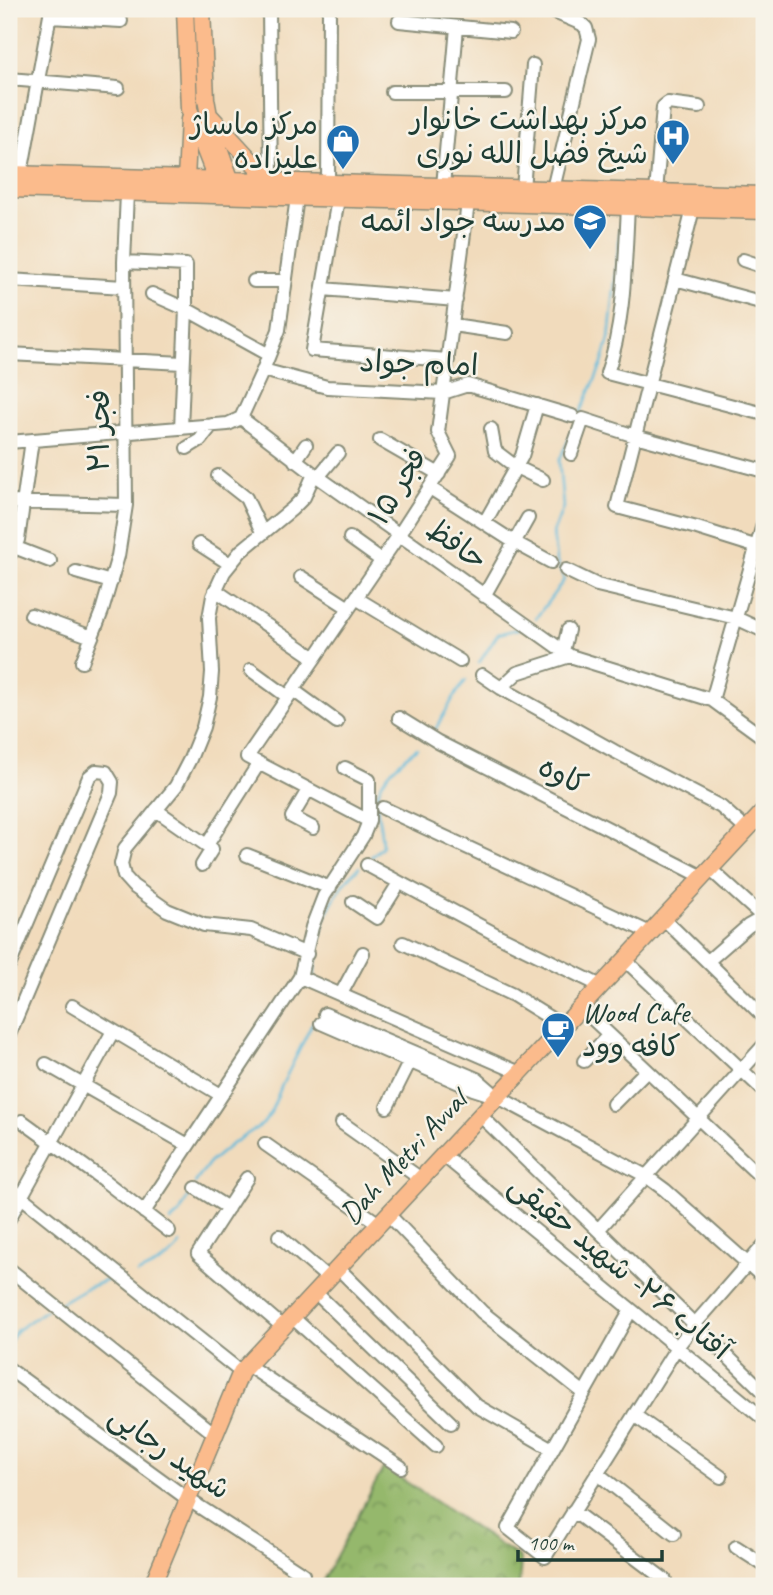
<svg xmlns="http://www.w3.org/2000/svg" width="773" height="1595" font-family="Caveat,'Playpen Sans Arabic',sans-serif">
	<style>
		.forest { fill: url(#forest-crowns); stroke: #5a7a50; stroke-width: 2 }
		.lines { fill: none; stroke-linecap: round; stroke-linejoin: round }
		.stream { stroke: #5db9da; stroke-width: 2.5 }
		.minor-casing { stroke: #888c78; stroke-width: 16 }
		.major-casing { stroke: #888c78; stroke-width: 19 }
		.minor { stroke: #fff; stroke-width: 12 }
		.major { stroke: #fbbb8c; stroke-width: 16 }
		.labels { text-anchor: middle; dominant-baseline: central; stroke-width: 5; stroke-linejoin: round; paint-order: stroke }
		.poi-label { font-size: 30px; fill: #1f3d34; stroke: #f7f3e8; text-anchor: end }
		.street-label { font-size: 30px; fill: #1f3d34; stroke: #f7f3e8 }
	</style>
	<defs>
		<pattern id="forest-crowns" width="20" height="18" patternUnits="userSpaceOnUse" patternTransform="scale(1.75)"><rect width="20" height="18" fill="#95b86c"/><path d="M2 6a3 3 0 1 1 6 0M12 15a3 3 0 1 1 6 0" fill="none" stroke="#79975a"/></pattern>
	</defs>
	<rect width="100%" height="100%" fill="#f7f3e8"/>
	<filter id="ink" filterUnits="userSpaceOnUse"><feTurbulence type="fractalNoise" baseFrequency=".0143" numOctaves="2"/><feDisplacementMap in="SourceGraphic" scale="14" xChannelSelector="R" yChannelSelector="G"/><feConvolveMatrix kernelMatrix="1 2 1 2 8 2 1 2 1" color-interpolation-filters="sRGB"/></filter>
	<filter id="wash" filterUnits="userSpaceOnUse"><feTurbulence type="fractalNoise" baseFrequency=".00686" numOctaves="4" result="noise"/><feDisplacementMap in="SourceGraphic" scale="28" xChannelSelector="R" yChannelSelector="G"/><feGaussianBlur stdDeviation="1.57" result="paint"/><feColorMatrix in="noise" values="0 0 0 0 0 0 0 0 0 0 0 0 0 0 0 0 0 1.4 0 .05"/><feComposite in="paint" operator="in"/></filter>
	<g filter="url(#wash)">
		<rect width="100%" height="100%" fill="#f1dbbc"/>
		<path class="forest" d="M384 1467 521 1559 519 1586H320Z"/>
		<g class="lines">
			<path class="stream" d="M579 416 602 364 609 339 621 222
				M536 618 564 580 556 560 553 533 563 507 559 461 574 428
				M479 663 498 634 518 629
				M435 730 454 697 466 680
				M371 857 382 847C382 831 377 816 377 801 377 778 401 761 417 748
				M314 977C318 932 325 900 359 867
				M195 1183 209 1163 233 1143 263 1124 270 1114 282 1085 313 1022
				M171 1221 179 1214 192 1189
				M137 1274C154 1266 170 1260 180 1244
				M60 1303 84 1289 110 1279
				M9 1343 17 1330 46 1310"/>
		</g>
	</g>
	<g filter="url(#ink)">
		<g class="lines">
			<g class="minor-casing">
				<path id="minor" d="M269 9 271 182
					M547 9 582 24 586 28 589 39 553 189
					M50 17 121 21
					M399 21 511 32
					M9 79 118 88
					M392 92H506
					M21 174 51 9
					M328 183 329 9
					M443 186 457 27
					M523 189 533 65
					M656 193 663 107 668 103 699 107
					M338 199 312 350 448 360
					M628 207C625 260 625 323 607 373L764 414
					M693 209 617 507 697 528 764 549
					M743 260 764 267
					M124 262 186 265V309L181 428
					M675 279 764 303
					M9 280 124 287
					M254 281H285
					M323 289 456 300
					M152 294 186 309 269 355
					M453 325 507 333
					M9 354 183 363
					M263 370 327 387 443 393 468 385 572 416
					M241 418 314 474 570 656 712 700 764 738
					M241 418 263 370 279 330 297 197
					M491 429 495 451 516 467 543 480
					M380 440 439 474
					M9 442 228 424 241 418
					M187 448 200 440 212 425
					M571 454 583 419 635 436 764 471
					M295 461 306 445
					M218 476 246 498 262 532
					M318 477 338 453
					M430 488 514 542 551 562
					M9 502 126 505
					M485 522 522 456 537 405
					M350 538 382 561
					M199 544 230 564
					M14 547 50 561
					M9 556 18 540 32 440
					M566 570 597 585 736 618 764 631
					M76 572 111 582
					M301 577 349 608
					M215 590 315 658
					M484 596 528 518
					M356 598 460 661
					M31 615 92 637
					M563 651 568 630
					M82 662 102 611 118 556 126 505 124 262 127 193
					M251 670 288 697
					M482 675 501 688 614 751 721 807 747 830
					M501 688 517 673 570 656
					M293 690 337 722
					M712 700 764 521
					M399 718 438 742 703 877
					M308 790 292 817 313 828
					M383 808 650 933
					M156 810 212 849 202 865
					M369 821 247 757 399 535 450 456 438 432 468 203
					M207 845 259 763
					M247 855 330 888
					M367 865 499 936 601 986
					M710 869 764 918
					M353 902 377 918 399 883
					M664 919 764 1017
					M403 943 513 995 563 1026
					M307 954 251 930 204 925 167 910 133 886 124 876 121 864 125 848 176 786 190 759 203 727 210 697 212 672 209 618 213 596 224 572 241 551 292 509 304 497 314 474
					M625 960 764 1091
					M708 961 748 926 764 917
					M9 966 89 777 96 771 106 772 112 782 111 793 9 1035
					M300 977 520 1073
					M341 994 363 953
					M72 1006 221 1095
					M581 1008 764 1180
					M325 1014 477 1079 492 1092
					M321 1023 473 1089 498 1097 646 1176 665 1190 764 1278
					M584 1061 609 1035
					M46 1064 188 1145
					M613 1104 647 1070
					M387 1107 410 1061
					M480 1115 764 1392
					M22 1121 102 1179 169 1231
					M342 1123 421 1179
					M265 1144 379 1224
					M443 1155 764 1419
					M247 1178 198 1254 283 1327
					M9 1187 241 1372
					M196 1188 228 1208
					M144 1212 300 977 312 927 324 896 363 836 369 821V780L345 768
					M388 1214 482 1312 584 1393
					M9 1219 113 1031
					M598 1230 764 1045
					M279 1236 328 1278
					M338 1268 477 1406 552 1449
					M9 1269 216 1435
					M315 1292 451 1423
					M631 1310 508 1528 545 1557 677 1347 695 1324 764 1245
					M292 1317 436 1446
					M247 1365 401 1467
					M9 1369 189 1500 303 1574
					M634 1415 721 1477
					M597 1473 674 1534
					M573 1511 665 1580
					M736 1547 764 1565"/>
			</g>
			<g class="major-casing">
				<path id="major" d="M185 9 189 109 217 181V190
					M202 9 206 99 211 126 231 181V188
					M211 117 271 182
					M9 174 764 195
					M186 180 189 119
					M9 189 764 211
					M152 1586 241 1372 764 811"/>
			</g>
			<use href="#minor" class="minor"/>
			<use href="#major" class="major"/>
		</g>
	</g>
	<defs>
		<g id="hospital-pin" transform="scale(1.75)"><path d="M0 17L-7.5 6A9.5 9.5 0 1 1 7.5 6Z" fill="#1f6fb2" stroke="#f7f3e8"/><path d="M-5-5h3v3.5h4V-5h3V5h-3V1.5h-4V5h-3Z" fill="#fff"/></g>
		<g id="shop-pin" transform="scale(1.75)"><path d="M0 17L-7.5 6A9.5 9.5 0 1 1 7.5 6Z" fill="#1f6fb2" stroke="#f7f3e8"/><path d="M-5-2.5h2.3a2.7 3.5 0 0 1 5.4 0H5L5.5 6h-11ZM-1.5-2.5h3a1.5 2.3 0 0 0-3 0Z" fill="#fff"/></g>
		<g id="school-pin" transform="scale(1.75)"><path d="M0 17L-7.5 6A9.5 9.5 0 1 1 7.5 6Z" fill="#1f6fb2" stroke="#f7f3e8"/><path d="M0-5L7-2L0 1L-7-2ZM-4 1L0 2.5L4 1V4Q0 6-4 4Z" fill="#fff"/></g>
		<g id="cafe-pin" transform="scale(1.75)"><path d="M0 17L-7.5 6A9.5 9.5 0 1 1 7.5 6Z" fill="#1f6fb2" stroke="#f7f3e8"/><path d="M-5.5-4.5H6V0H3Q3 3.5 0 3.5H-2.5Q-5.5 3.5-5.5 0ZM3-3.2v2h1.7v-2ZM-6 4.5H4V6H-6Z" fill="#fff"/></g>
	</defs>
	<g fill-rule="evenodd">
		<use href="#hospital-pin" x="673" y="136"/>
		<use href="#shop-pin" x="343" y="141"/>
		<use href="#school-pin" x="590" y="221"/>
		<use href="#cafe-pin" x="558" y="1029"/>
	</g>
	<g class="labels">
		<g class="poi-label">
			<text x="648" y="119">مرکز بهداشت خانوار<tspan x="648" dy="34">شیخ فضل الله نوری</tspan></text>
			<text x="318" y="124">مرکز ماساژ<tspan x="318" dy="34">علیزاده</tspan></text>
			<text x="566" y="221">مدرسه جواد ائمه</text>
			<text x="582" y="1012" text-anchor="start">Wood Cafe<tspan x="582" dy="34">کافه وود</tspan></text>
		</g>
		<g class="street-label">
			<text transform="translate(419 363) rotate(2)">امام جواد</text>
			<text transform="translate(99 431) rotate(-90)">فجر ۲۱</text>
			<text transform="translate(397 486) rotate(-59)">فجر ۱۵</text>
			<text transform="translate(457 544) rotate(35)">حافظ</text>
			<text transform="translate(563 775) rotate(27)">کاوه</text>
			<text transform="translate(403 1157) rotate(-47)">Dah Metri Avval</text>
			<text transform="translate(620 1267) rotate(39)">آفتاب ۲۶- شهید حقیقی</text>
			<text transform="translate(170 1452) rotate(35)">شهید رجایی</text>
		</g>
	</g>
	<rect width="773" height="1595" fill="none" stroke="#f7f3e8" stroke-width="35"/>
	<path d="M518 1550v10h144v-10" fill="none" stroke="#1f3d34" stroke-width="3.5"/>
	<text x="528" y="1550" font-size="21" fill="#1f3d34" stroke="#f7f3e8" stroke-width="5" paint-order="stroke">100 m</text>
</svg>
